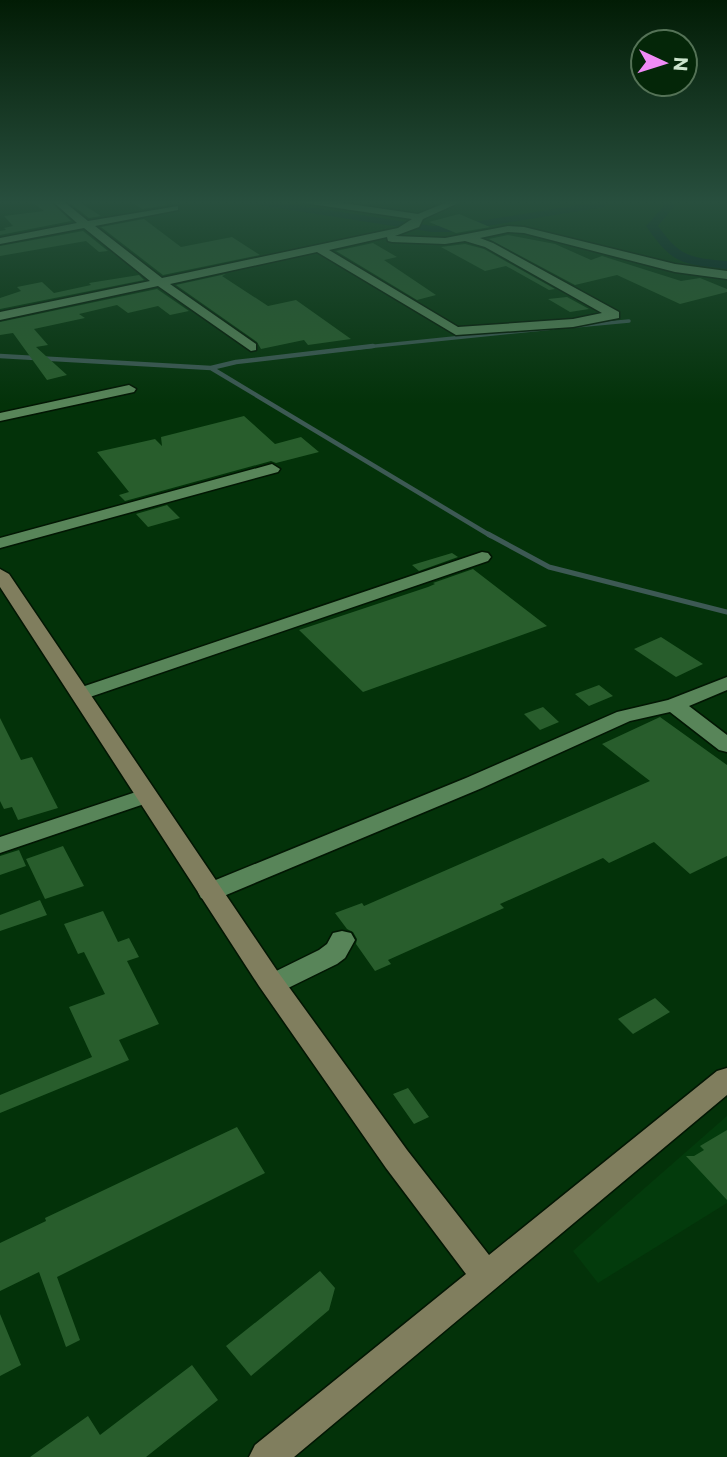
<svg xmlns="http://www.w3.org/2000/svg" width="727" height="1457" font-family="Commissioner,sans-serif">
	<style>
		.built { fill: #033b0c }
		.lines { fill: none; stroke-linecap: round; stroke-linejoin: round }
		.stream-far2 { stroke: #3d5954; stroke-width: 3.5 }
		.stream-far1 { stroke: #3d5954; stroke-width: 4.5 }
		.stream { stroke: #3d5954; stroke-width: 5 }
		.canal { fill: #001d20; fill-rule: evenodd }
		.building { fill: #285d2c }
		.minor-casing { stroke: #021603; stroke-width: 3 }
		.secondary-casing { stroke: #021603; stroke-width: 3 }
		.minor { fill: #588559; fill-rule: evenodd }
		.secondary { fill: #807e5e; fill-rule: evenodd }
	</style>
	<rect width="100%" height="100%" fill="#033209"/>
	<path class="built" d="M727 1116V1203L598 1283 573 1251Z"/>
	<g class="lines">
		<path class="stream-far2" d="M575 326 629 321
			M356 348 553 328"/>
		<path class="stream-far1" d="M0 356 211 368 491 536
			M211 368 236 362 373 346"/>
		<path class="stream" d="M488 534 549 567 727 612"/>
		<path class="canal" d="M241 200H264L432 226H449L597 202 596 200H606L609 204 604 207 449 232H432L246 203Z
			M658 200H669L675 205 658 226C680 257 691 258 727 261V269C682 264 673 265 646 226L664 206Z"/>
	</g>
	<path class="building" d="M29 200H49L71 221 0 235V231L6 230 4 228 13 226 4 216 44 211Z
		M66 200H76L101 216 89 218Z
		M128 200H161L168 205 142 209Z
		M459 214 490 227 456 233 429 222Z
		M144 219 181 247 232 237 260 255 163 275 101 227Z
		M83 231 108 251 99 252 86 241 0 256V246Z
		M508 235 555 244 591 260 602 256 681 281 700 278 727 289V292L680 304 617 275 575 285 489 239Z
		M373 243 397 257 384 260 436 295 417 300 336 251Z
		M465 244 484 249 555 289 549 290 506 266 485 271 441 247Z
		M226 274 222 276 268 306 296 300 351 339 308 345 304 340 261 349 257 342 176 285Z
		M139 275 144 280 0 309V298L21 291 17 287 42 282 54 293 91 285 89 283Z
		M157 289 189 311 170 315 158 306 128 313 117 305 79 314 85 318 34 329 48 345 36 347 67 375 47 380 13 333 0 335V322Z
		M567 297 589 309 570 312 548 299Z
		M244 416 275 444 301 437 319 452 276 463 271 461 125 501 119 495 129 492 97 452 155 439 162 446 161 437Z
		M167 505 180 518 148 527 136 514Z
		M452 553 458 557 419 571 412 565Z
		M473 569 547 626 363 692 299 630 428 587 435 584 433 583Z
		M661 637 703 664 676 677 634 649Z
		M599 685 613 696 589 706 575 694Z
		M543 707 559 722 540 730 524 714Z
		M660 717 727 765V856L690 874 654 842 609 863 603 858 500 904 504 908 388 960 391 964 375 971 356 944 357 939 353 932 347 929 335 913 362 903 364 906 650 781 602 744Z
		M0 718 21 760 32 757 58 808 18 820 12 807 4 809 0 801Z
		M63 846 84 886 45 899 26 859Z
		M19 850 26 866 0 875V856Z
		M40 900 47 915 0 931V915Z
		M103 911 118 942 129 938 139 957 127 961 159 1024 119 1040 129 1060 0 1113V1095L92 1057 69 1007 105 994 84 952 78 954 64 924Z
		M655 998 670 1012 633 1034 618 1019Z
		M408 1088 429 1117 414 1124 393 1094Z
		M237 1127 265 1173 57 1277 80 1340 66 1347 39 1272 0 1291V1243L46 1221 45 1218Z
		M727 1130V1200L686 1156H694L704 1150 700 1146Z
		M320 1271 335 1288 329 1310 251 1376 226 1346Z
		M0 1314 21 1365 0 1376Z
		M192 1365 218 1400 146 1457H30L88 1416 100 1435Z"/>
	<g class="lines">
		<g class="minor-casing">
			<path id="minor" d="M51 200H62L88 221 178 206V210L95 226 162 278 398 228 412 219 304 203 299 200H323L418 214 452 200H465L423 219 419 227 395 236 445 238 508 226 524 227 675 264 727 271V279L675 272 524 233 508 232 480 238 493 243 619 312V318L573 327 456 335 317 252 170 284 256 344V350L251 351 158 286 0 320V312L150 281 84 228 0 244V238L77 223ZM387 237 388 241 392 242 445 244 465 241 485 247 602 313 573 319 458 327 329 250Z
				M129 385 136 389 134 392 0 421V413Z
				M272 464 280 469 278 472 0 548V538Z
				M482 552 488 553 491 557 488 561 87 698H73L70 694 73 690Z
				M727 677V690L689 706 727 735V752L719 750 670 712 630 721 482 788 219 898 210 901 201 898 198 892 201 886 466 778 617 712 668 700Z
				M145 789 153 791 156 796 153 801 0 853V837Z
				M342 931 351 933 355 940 345 958 337 964 282 991 273 994 264 991 260 984 264 977 319 950 327 944 333 933Z"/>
		</g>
		<g class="secondary-casing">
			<path id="secondary" d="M0 569 9 574 278 972 407 1150 489 1255 717 1071 727 1068V1095L294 1457H249L255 1445 466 1274 386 1168 259 986 0 587Z"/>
		</g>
		<use href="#minor" class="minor"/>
		<use href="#secondary" class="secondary"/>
	</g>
	<linearGradient id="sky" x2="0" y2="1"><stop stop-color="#021c05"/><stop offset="0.5" stop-color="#284f3e"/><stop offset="1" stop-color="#284f3e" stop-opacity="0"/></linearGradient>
	<rect width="727" height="404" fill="url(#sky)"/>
	<g transform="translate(664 63) rotate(94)"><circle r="33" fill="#042608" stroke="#547256" stroke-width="2"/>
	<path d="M0-5L12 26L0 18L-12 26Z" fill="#f08bf6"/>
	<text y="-10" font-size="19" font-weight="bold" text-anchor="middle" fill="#cce4cc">N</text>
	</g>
</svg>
